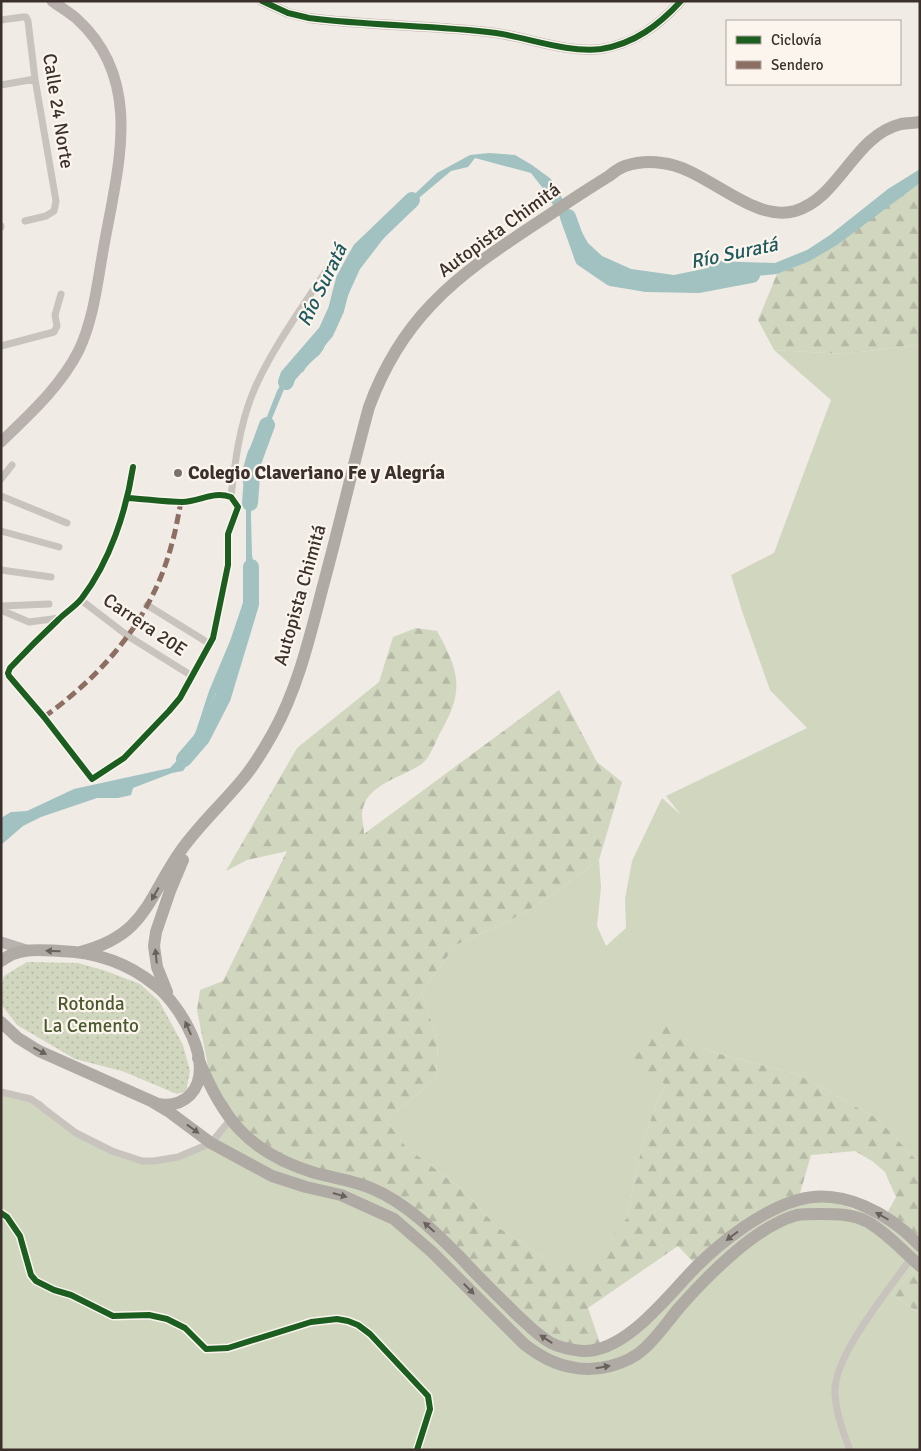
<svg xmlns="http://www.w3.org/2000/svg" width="921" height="1451" font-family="Signika,sans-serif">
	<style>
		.green { fill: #d1d6bf }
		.forest { fill: url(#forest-firs) }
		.park { fill: url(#park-dots) }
		.water { fill: #a1c2c1 }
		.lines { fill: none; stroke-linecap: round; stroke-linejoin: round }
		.river { stroke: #a1c2c1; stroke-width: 16 }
		.street { stroke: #c9c3be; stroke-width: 7 }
		.secondary { stroke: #bab3ae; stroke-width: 10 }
		.primary { stroke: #b8b1ad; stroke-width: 11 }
		.highway { stroke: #afaaa4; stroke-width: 12 }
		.quiet { stroke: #8d6e63; stroke-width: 5; stroke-dasharray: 10 5; stroke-linecap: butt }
		.cycleway-casing { stroke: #fbf5ee; stroke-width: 9 }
		.cycleway { stroke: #1b5e20; stroke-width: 6 }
		.oneway { fill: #69615b }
		.poi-dot { fill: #7a716c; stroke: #fbf5ee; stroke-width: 2 }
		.labels { text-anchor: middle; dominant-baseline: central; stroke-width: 4.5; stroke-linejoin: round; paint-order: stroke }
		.street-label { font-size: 19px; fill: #3b302b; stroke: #fbf5ee }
		.poi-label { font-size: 19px; font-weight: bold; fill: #3b302b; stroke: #fbf5ee; text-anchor: start }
		.park-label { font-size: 19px; fill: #4a5a2e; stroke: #fbf5ee }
		.water-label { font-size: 20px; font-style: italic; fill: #1f5a5e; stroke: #fbf5ee }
	</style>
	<defs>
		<pattern id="forest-firs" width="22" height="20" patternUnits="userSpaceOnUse" patternTransform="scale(1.25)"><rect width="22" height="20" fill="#d1d6bf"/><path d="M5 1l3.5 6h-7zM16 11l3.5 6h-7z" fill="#b4b8a4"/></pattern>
		<pattern id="park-dots" width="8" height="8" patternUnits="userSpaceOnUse" patternTransform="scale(1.25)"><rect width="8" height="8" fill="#d1d6bf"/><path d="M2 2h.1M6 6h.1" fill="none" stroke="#b4b8a4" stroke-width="1.8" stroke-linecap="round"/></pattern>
	</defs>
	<rect width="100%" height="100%" fill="#f0ebe5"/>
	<path class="green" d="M917 345 920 347V1164L878 1119 797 1074 708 1051 666 1026V1085L657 1101 641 1150 627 1218 593 1261H548L496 1226 463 1190 406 1147 386 1120 436 1078 438 1041 421 992 456 945 507 922 539 904 599 860 601 887 597 926 606 946 626 928 625 899 632 861 662 798 681 815 666 796 807 728 770 690 743 614 731 575 774 553 831 400 774 350 844 354Z
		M1 1092 21 1094 41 1101 84 1140 154 1161 212 1143 230 1120 373 1188 602 1349 667 1298 767 1213 821 1198 884 1219 920 1252V1263L892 1294 920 1314V1450H1Z"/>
	<path class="forest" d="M920 183V347L917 345 844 354 774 350 758 320 777 274 808 262Z
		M416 628 437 631C461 674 464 692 439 735 435 743 430 756 424 762 405 778 363 783 362 815 362 821 364 828 364 834L559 690 597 762 622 782 599 860 539 904 507 922 456 945 421 992 438 1041 436 1078 386 1120 406 1147 463 1190 496 1226 548 1261H592L627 1218 641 1150 657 1101 666 1085 631 1060 666 1025 708 1051 797 1074 878 1119 920 1164V1252L884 1219 896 1197 885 1172 872 1161 855 1151 811 1155 798 1200 767 1213 697 1266 678 1246 588 1308 602 1349 553 1344 401 1203 280 1161 230 1120 209 1071 197 1010 200 990 223 981 287 851 247 860 226 871 297 748 379 682 393 637Z
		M920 1263V1314L892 1294Z"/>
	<path class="park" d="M27 962 78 963 106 971 140 984 159 1001 183 1045 190 1071 186 1091 177 1094 122 1071 75 1059 17 1025 1 1004V986L4 976Z"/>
	<path class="water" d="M489 153 515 155 532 165 551 179 588 243 602 256 631 269 674 275 708 268 714 261 775 263 807 250 830 235 888 189 920 169V183L837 245 808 262 777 274 719 280H651L619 273 592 259 564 224 545 191 531 173 475 158 468 167 451 171 407 208 360 269 344 304 331 314C330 327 329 343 320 354 314 360 308 363 303 372L290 375 263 440 253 454 251 516 252 555 255 572 250 593 223 678 206 714 197 750 183 771 172 773 133 788 131 795 118 798H97L41 817 23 826 1 845V818L11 812 27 811 74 789 170 768 187 750 196 731 209 691 230 641 244 600 246 567V508L245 489 241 475 248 451 261 432 277 391 287 374 307 356 319 335 325 317 338 291 349 288 350 275 359 267 372 243 389 225 403 205 437 173 470 155Z"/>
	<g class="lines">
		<path class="river" d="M568 217 583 259 611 278 647 284 699 285 752 275
			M286 382 288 376 326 332 336 310 344 279 360 250 412 200
			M250 503 253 463 267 425
			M184 759 202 738 223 697 251 604V567"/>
		<path class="street" d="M1 20 23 17H26L28 21 35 79 56 201 54 211 46 216 25 221
			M1 85 35 79
			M1 226V227
			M1 346 54 332 57 326 55 315 61 294
			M1 479 12 465
			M1 496 67 523
			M231 497C235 463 239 428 252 395 270 350 307 301 333 260
			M128 498C146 499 164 502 182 502 201 501 213 491 231 497L238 507 228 534V565L213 638 180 698 169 711 124 758 92 779 44 717 9 676 8 673 10 668C26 651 42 635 59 619 66 612 76 606 82 598 110 561 126 512 133 467
			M1 531 59 547
			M1 570 51 577
			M81 600 128 636 192 676
			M147 605 210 644
			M1 606 49 604
			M1 610 29 622 60 618
			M1 1092 31 1099 76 1133 112 1151 142 1161H154L178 1157 211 1143 230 1120
			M1 1213 7 1217 20 1236 31 1275 36 1281 54 1290 71 1295 113 1316 149 1315 167 1319 185 1328 206 1349 228 1348 311 1322 337 1319 348 1321 358 1325 370 1334 428 1396 430 1409 417 1450
			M850 1450C843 1432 836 1413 835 1394 832 1357 889 1290 911 1258"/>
		<path class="secondary" d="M262 1 288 13 309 18C371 26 434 25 496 33 529 38 567 53 601 49 634 44 659 25 681 1"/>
		<path class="primary" d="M1 442C30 414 61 386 79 350 95 316 98 276 105 240 119 163 143 79 77 19 69 12 60 7 52 1
			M1 942 26 950"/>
		<path class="highway" d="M80 952C147 935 147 898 182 849 200 824 222 804 242 780 254 766 264 749 273 733 298 688 310 636 323 586 339 527 353 466 369 407 383 369 403 334 432 304 469 265 517 237 561 207 577 196 593 186 609 176 614 172 619 168 625 166 637 162 650 161 662 163 705 167 751 223 795 211 841 197 853 136 901 124 907 123 914 123 920 122
			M1 961C19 947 38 950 60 951 95 952 128 963 155 985 180 1004 218 1067 190 1095 181 1104 170 1106 158 1104L39 1051 18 1038 1 1022
			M167 992 157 967 154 946 156 932 170 891 183 860
			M198 1058C222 1118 248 1152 312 1172 332 1178 354 1180 373 1189 408 1204 435 1232 462 1259 479 1278 498 1296 516 1314 527 1324 538 1336 551 1343 559 1347 572 1350 582 1351 626 1353 667 1296 696 1267 722 1241 762 1210 798 1200 842 1187 890 1214 920 1246
			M153 1102 168 1111 211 1143 272 1176 306 1187 341 1195 394 1219 432 1252 524 1344C538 1355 553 1364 571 1367 595 1373 627 1365 645 1348 658 1336 668 1321 679 1308 707 1276 756 1226 797 1215 804 1214 813 1214 820 1214 837 1214 853 1214 868 1222 887 1233 903 1251 920 1266"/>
		<path class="quiet" d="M44 717C105 673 153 617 172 543 176 530 178 516 181 502"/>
		<g class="cycleway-casing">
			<path id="cycleway" d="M262 1 288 13 309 18C371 26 434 25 496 33 529 38 567 53 601 49 634 44 659 25 681 1
				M128 498C146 499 164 502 182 502 201 501 213 491 231 497L238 507 228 534V565L213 638 180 698 169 711 124 758 92 779 44 717 9 676 8 673 10 668C26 651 42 635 59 619 66 612 76 606 82 598 110 561 126 512 133 467
				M1 1213 7 1217 20 1236 31 1275 36 1281 54 1290 71 1295 113 1316 149 1315 167 1319 185 1328 206 1349 228 1348 311 1322 337 1319 348 1321 358 1325 370 1334 428 1396 430 1409 417 1450"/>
		</g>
		<use href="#cycleway" class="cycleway"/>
	</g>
	<defs><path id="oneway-solid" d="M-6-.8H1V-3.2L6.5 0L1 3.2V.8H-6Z" transform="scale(1.25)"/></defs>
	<g class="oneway">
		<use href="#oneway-solid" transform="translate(155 894) rotate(119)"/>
		<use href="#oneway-solid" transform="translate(53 951) rotate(-178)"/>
		<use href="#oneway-solid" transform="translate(156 956) rotate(-96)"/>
		<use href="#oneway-solid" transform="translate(188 1028) rotate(-114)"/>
		<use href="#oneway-solid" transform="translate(40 1051) rotate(28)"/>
		<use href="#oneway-solid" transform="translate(193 1129) rotate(36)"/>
		<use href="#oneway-solid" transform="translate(340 1195) rotate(16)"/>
		<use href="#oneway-solid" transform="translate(882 1216) rotate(-150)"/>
		<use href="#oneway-solid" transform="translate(429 1227) rotate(-138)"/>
		<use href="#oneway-solid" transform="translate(732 1236) rotate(143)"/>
		<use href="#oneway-solid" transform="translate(469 1289) rotate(45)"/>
		<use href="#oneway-solid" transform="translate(546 1339) rotate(-147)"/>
		<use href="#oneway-solid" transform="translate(603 1367) rotate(-10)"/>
	</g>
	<circle class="poi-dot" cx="178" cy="473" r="5"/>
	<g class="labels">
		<g class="street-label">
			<text transform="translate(58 111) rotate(81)">Calle 24 Norte</text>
			<text transform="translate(499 230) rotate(-36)">Autopista Chimitá</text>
			<text transform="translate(300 595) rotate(-74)">Autopista Chimitá</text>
			<text transform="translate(145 625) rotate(34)">Carrera 20E</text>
		</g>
		<g class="poi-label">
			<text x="188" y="473">Colegio Claveriano Fe y Alegría</text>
		</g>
		<g class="park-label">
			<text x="91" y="1004">Rotonda<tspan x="91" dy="22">La Cemento</tspan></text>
		</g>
		<g class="water-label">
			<text transform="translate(734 253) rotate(-12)">Río Suratá</text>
			<text transform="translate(322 285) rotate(-64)">Río Suratá</text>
		</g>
	</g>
	<rect width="921" height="1451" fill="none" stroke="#3b302b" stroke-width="5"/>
	<rect x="726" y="20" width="175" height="65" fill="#fbf5ee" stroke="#aea6a0"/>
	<rect x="736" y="36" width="25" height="8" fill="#1b5e20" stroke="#aea6a0"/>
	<text x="771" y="45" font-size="15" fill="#3b302b">Ciclovía</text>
	<rect x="736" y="61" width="25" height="8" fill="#8d6e63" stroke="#aea6a0"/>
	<text x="771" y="70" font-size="15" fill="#3b302b">Sendero</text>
</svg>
